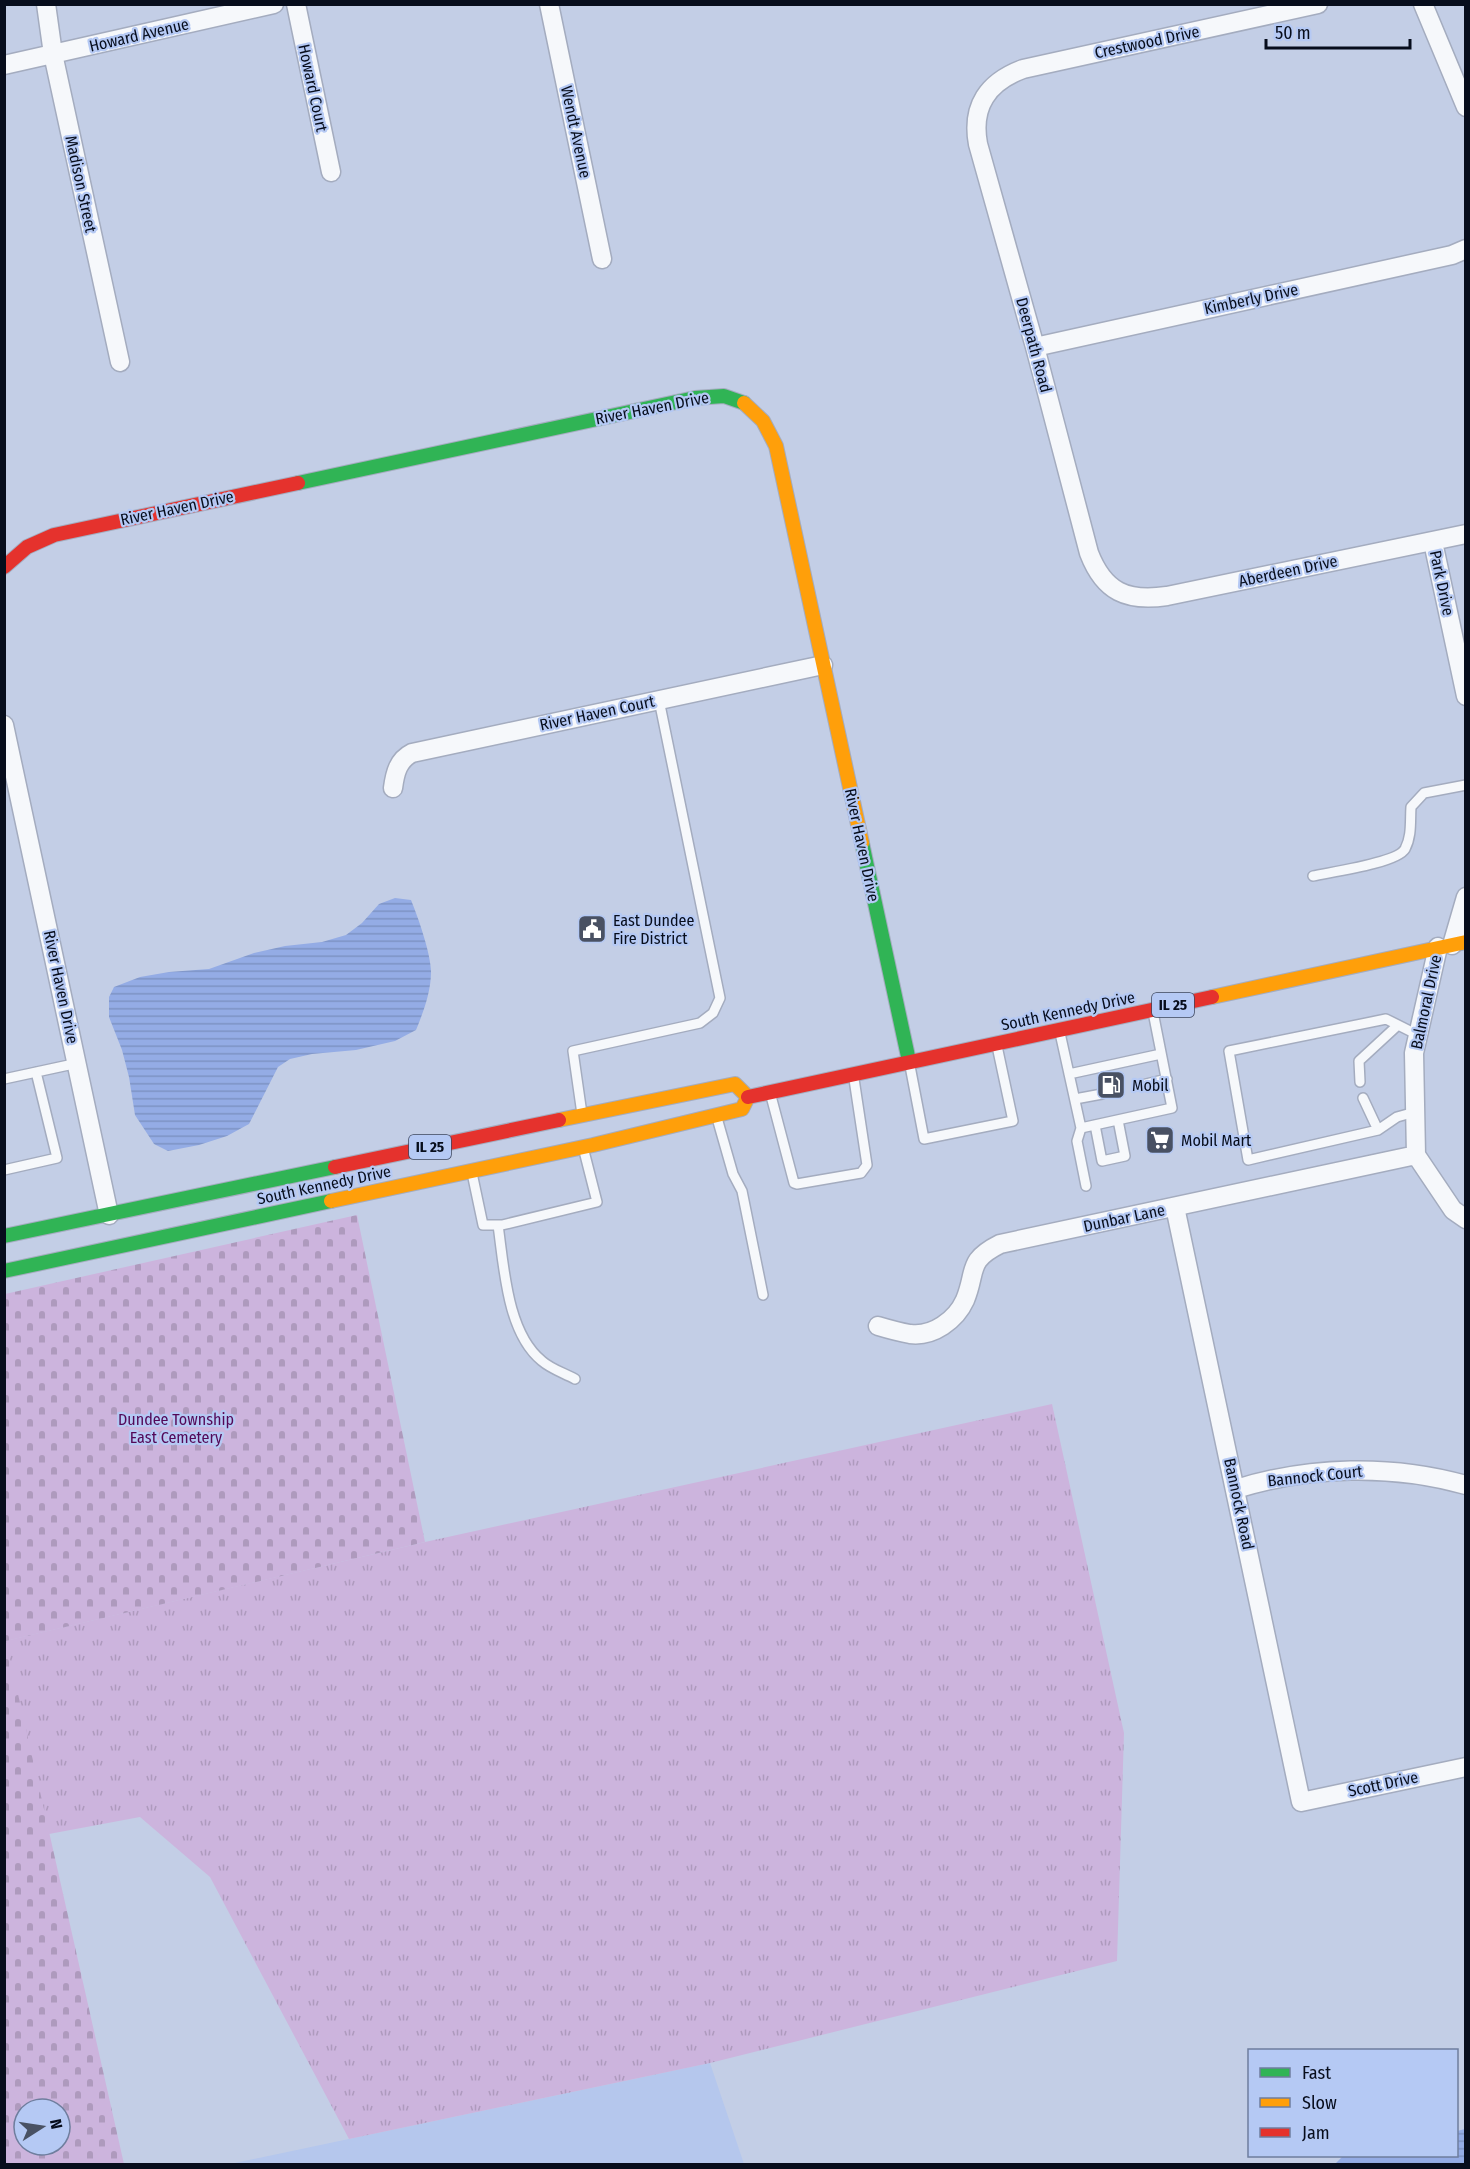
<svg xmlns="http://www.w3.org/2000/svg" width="1470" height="2169" font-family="'Fira Sans Condensed',sans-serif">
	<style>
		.built { fill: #b5c7ed }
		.grass { fill: url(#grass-tufts) }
		.cemetery { fill: url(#cemetery-stones); fill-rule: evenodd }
		.water { fill: url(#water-rules) }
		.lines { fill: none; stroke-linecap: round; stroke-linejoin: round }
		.lane-casing { stroke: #a4acbf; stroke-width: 12 }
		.street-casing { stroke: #a4acbf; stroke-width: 21 }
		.fast-casing { stroke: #a4acbf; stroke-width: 16 }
		.slow-casing { stroke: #a4acbf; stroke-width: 16 }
		.jam-casing { stroke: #a4acbf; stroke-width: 16 }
		.lane { stroke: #f6f8fb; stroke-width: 9 }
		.street { stroke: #f6f8fb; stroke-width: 18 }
		.fast { stroke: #30b455; stroke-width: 14 }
		.slow { stroke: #ff9f0a; stroke-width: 14 }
		.jam { stroke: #e5322d; stroke-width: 14 }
		.labels { text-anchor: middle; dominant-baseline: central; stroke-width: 4.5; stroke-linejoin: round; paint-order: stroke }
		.shield { fill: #b5c9f4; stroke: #3b455d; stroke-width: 1.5 }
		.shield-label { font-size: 15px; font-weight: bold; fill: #070d1c }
		.street-label { font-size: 16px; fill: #070d1c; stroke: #b5c9f4 }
		.poi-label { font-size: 16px; fill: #070d1c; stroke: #b5c9f4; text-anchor: start }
		.park-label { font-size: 16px; fill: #530857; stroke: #b5c9f4 }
	</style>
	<defs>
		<pattern id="grass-tufts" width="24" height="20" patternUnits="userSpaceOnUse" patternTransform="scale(1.5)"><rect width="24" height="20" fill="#ccb4dd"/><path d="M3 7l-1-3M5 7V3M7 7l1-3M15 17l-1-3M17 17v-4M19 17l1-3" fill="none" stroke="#ae9abd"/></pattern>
		<pattern id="cemetery-stones" width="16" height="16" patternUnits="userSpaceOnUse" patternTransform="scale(1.5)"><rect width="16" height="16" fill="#ccb4dd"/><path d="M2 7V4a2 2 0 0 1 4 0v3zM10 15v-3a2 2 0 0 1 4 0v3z" fill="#ae9abd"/></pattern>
		<pattern id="water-rules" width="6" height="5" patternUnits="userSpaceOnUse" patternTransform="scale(1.5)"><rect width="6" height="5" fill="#94ace5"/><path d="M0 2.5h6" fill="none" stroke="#7e93c4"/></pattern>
	</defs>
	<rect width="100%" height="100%" fill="#c3cee6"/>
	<path class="built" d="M710 2063 744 2164H230Z"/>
	<path class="grass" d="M1052 1404 1124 1733 1117 1961 710 2063 349 2139 210 1877 140 1817 49 1834 5 1641 425 1542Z"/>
	<path class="cemetery" d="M357 1215 425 1542 6 1641 124 2164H5V1294ZM24 2109H60V2145H24Z"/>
	<path class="water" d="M395 898 411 900C418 917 431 954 431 972 431 992 423 1013 416 1030L395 1041 356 1050 312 1054 290 1059 278 1067 249 1124 227 1136 199 1145 168 1151 154 1144 135 1115 129 1077 122 1050 109 1017V997L114 987 140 977 169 972 209 969 254 953 285 946 322 942 346 935 362 923 379 904Z
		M1465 2129V2164H1335L1343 2156H1456L1457 2131Z"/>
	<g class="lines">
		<g class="lane-casing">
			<path id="lane" d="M1313 876C1331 872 1397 863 1405 849 1412 836 1410 821 1411 807L1424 793 1466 785
				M1060 1033 1081 1128 1172 1108 1153 1012
				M910 1066 924 1139 1013 1121 997 1046
				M1069 1074 1161 1054
				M4 1079 78 1063
				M1360 1082 1359 1061 1398 1025
				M1142 1085 1167 1079
				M771 1096 794 1183 797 1184 861 1173 867 1165 854 1079
				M1363 1098 1378 1130
				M1075 1099 1102 1094
				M1415 1112 1397 1117 1378 1130 1248 1160 1229 1051 1386 1019 1418 1035
				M582 1114 573 1051 700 1023 713 1013 720 998 659 700
				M717 1118 733 1174 742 1191 763 1295
				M1095 1125 1102 1161 1125 1156 1118 1120
				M1081 1128 1077 1141 1086 1186
				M4 1170 57 1158 36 1072
				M472 1173 483 1225H502L597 1202 584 1151
				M498 1225C504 1267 507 1333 542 1361 551 1369 564 1373 575 1379"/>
		</g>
		<g class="street-casing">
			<path id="street" d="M46 4 53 54 120 362
				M296 4 331 172
				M549 4 602 259
				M1318 4 1023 69C988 82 971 106 978 144L1035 347 1089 553C1104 592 1127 602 1167 596L1466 534
				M1423 4 1466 107
				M4 65 274 4
				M1035 347 1452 255 1466 249
				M1433 542 1466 696
				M4 725 109 1215
				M393 788C395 773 398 760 412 753L823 665
				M1452 945 1466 897
				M1438 947 1414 1053 1416 1155 1453 1210 1466 1219
				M1175 1207 1301 1802 1466 1767
				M878 1326C888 1329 899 1332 910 1334 933 1337 956 1320 965 1300 977 1271 966 1261 1000 1244L1416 1155
				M1236 1489C1310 1466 1391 1464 1466 1485"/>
		</g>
		<g class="fast-casing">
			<path id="fast" d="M298 483 695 398 724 396 744 403
				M862 843 909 1061
				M4 1236 335 1167
				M4 1271 331 1201"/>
		</g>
		<g class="slow-casing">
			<path id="slow" d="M744 403 763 421 776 446 862 843
				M1212 997 1466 942
				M559 1120 735 1084 748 1097
				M331 1201 593 1145 742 1109 748 1097"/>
		</g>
		<g class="jam-casing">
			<path id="jam" d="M4 567 27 547 54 535 298 483
				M748 1097 1212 997
				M335 1167 559 1120"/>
		</g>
		<use href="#lane" class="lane"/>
		<use href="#street" class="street"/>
		<use href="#fast" class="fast"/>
		<use href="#slow" class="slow"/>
		<use href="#jam" class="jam"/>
	</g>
	<defs>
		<g id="civic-square" transform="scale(1.5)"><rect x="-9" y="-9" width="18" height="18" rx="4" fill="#495163" stroke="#b5c9f4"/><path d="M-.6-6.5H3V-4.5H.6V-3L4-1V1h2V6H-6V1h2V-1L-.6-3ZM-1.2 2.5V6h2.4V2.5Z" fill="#fff"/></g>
		<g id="fuel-square" transform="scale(1.5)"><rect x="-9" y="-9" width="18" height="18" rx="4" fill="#495163" stroke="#b5c9f4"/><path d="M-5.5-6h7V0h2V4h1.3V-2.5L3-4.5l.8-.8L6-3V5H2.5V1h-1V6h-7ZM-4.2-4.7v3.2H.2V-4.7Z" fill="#fff"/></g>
		<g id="supermarket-square" transform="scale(1.5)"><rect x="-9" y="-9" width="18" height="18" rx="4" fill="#495163" stroke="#b5c9f4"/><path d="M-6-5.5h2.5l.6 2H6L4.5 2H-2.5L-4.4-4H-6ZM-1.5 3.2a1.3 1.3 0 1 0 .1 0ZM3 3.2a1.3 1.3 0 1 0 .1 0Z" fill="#fff"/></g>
	</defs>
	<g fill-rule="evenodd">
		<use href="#civic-square" x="592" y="929"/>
		<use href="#fuel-square" x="1111" y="1085"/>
		<use href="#supermarket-square" x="1160" y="1140"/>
	</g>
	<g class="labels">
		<g class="shield">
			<rect x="1152" y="993" width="42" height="24" rx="4.5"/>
			<rect x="409" y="1135" width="42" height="24" rx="4.5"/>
		</g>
		<g class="shield-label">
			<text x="1173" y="1005">IL 25</text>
			<text x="430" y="1147">IL 25</text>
		</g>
		<g class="street-label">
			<text transform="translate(139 35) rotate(-13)">Howard Avenue</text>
			<text transform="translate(1147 42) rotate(-12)">Crestwood Drive</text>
			<text transform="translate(313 88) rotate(78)">Howard Court</text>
			<text transform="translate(576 132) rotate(78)">Wendt Avenue</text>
			<text transform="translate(81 184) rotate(78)">Madison Street</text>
			<text transform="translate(1251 299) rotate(-12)">Kimberly Drive</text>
			<text transform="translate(1034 345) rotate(75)">Deerpath Road</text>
			<text transform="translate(652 408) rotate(-11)">River Haven Drive</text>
			<text transform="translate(177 508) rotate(-12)">River Haven Drive</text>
			<text transform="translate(1288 571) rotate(-12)">Aberdeen Drive</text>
			<text transform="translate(1442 583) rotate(78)">Park Drive</text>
			<text transform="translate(597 713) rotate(-12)">River Haven Court</text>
			<text transform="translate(862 845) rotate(78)">River Haven Drive</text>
			<text transform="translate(61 987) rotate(78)">River Haven Drive</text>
			<text transform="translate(1426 1002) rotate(-78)">Balmoral Drive</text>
			<text transform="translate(1068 1011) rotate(-12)">South Kennedy Drive</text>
			<text transform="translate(324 1185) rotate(-12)">South Kennedy Drive</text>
			<text transform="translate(1124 1218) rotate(-12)">Dunbar Lane</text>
			<text transform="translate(1315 1476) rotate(-6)">Bannock Court</text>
			<text transform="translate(1239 1504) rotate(78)">Bannock Road</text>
			<text transform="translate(1383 1784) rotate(-12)">Scott Drive</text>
		</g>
		<g class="poi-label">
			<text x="613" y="920">East Dundee<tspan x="613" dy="18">Fire District</tspan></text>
			<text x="1132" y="1085">Mobil</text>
			<text x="1181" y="1140">Mobil Mart</text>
		</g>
		<g class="park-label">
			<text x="176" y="1419">Dundee Township<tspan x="176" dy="18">East Cemetery</tspan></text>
		</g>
	</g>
	<rect width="1470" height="2169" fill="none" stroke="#070d1c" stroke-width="12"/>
	<rect x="1248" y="2049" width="210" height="108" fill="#b5c9f4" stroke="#6f7e9e" stroke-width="1.5"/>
	<rect x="1260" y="2068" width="30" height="9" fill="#30b455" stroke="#6f7e9e" stroke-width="1.5"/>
	<text x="1302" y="2079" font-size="18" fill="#070d1c">Fast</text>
	<rect x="1260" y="2098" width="30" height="9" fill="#ff9f0a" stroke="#6f7e9e" stroke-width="1.5"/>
	<text x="1302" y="2109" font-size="18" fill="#070d1c">Slow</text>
	<rect x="1260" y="2128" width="30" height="9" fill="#e5322d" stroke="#6f7e9e" stroke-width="1.5"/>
	<text x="1302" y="2139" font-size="18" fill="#070d1c">Jam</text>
	<g transform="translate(42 2127) rotate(78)"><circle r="28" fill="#b5c9f4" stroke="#6f7e9e" stroke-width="1.5"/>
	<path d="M0-4.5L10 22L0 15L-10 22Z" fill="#495163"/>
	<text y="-9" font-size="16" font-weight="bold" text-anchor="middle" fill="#070d1c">N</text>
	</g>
	<path d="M1266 39v9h144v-9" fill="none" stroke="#070d1c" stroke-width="3"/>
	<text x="1275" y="39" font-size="18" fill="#070d1c" stroke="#b5c9f4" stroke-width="4.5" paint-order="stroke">50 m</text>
</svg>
